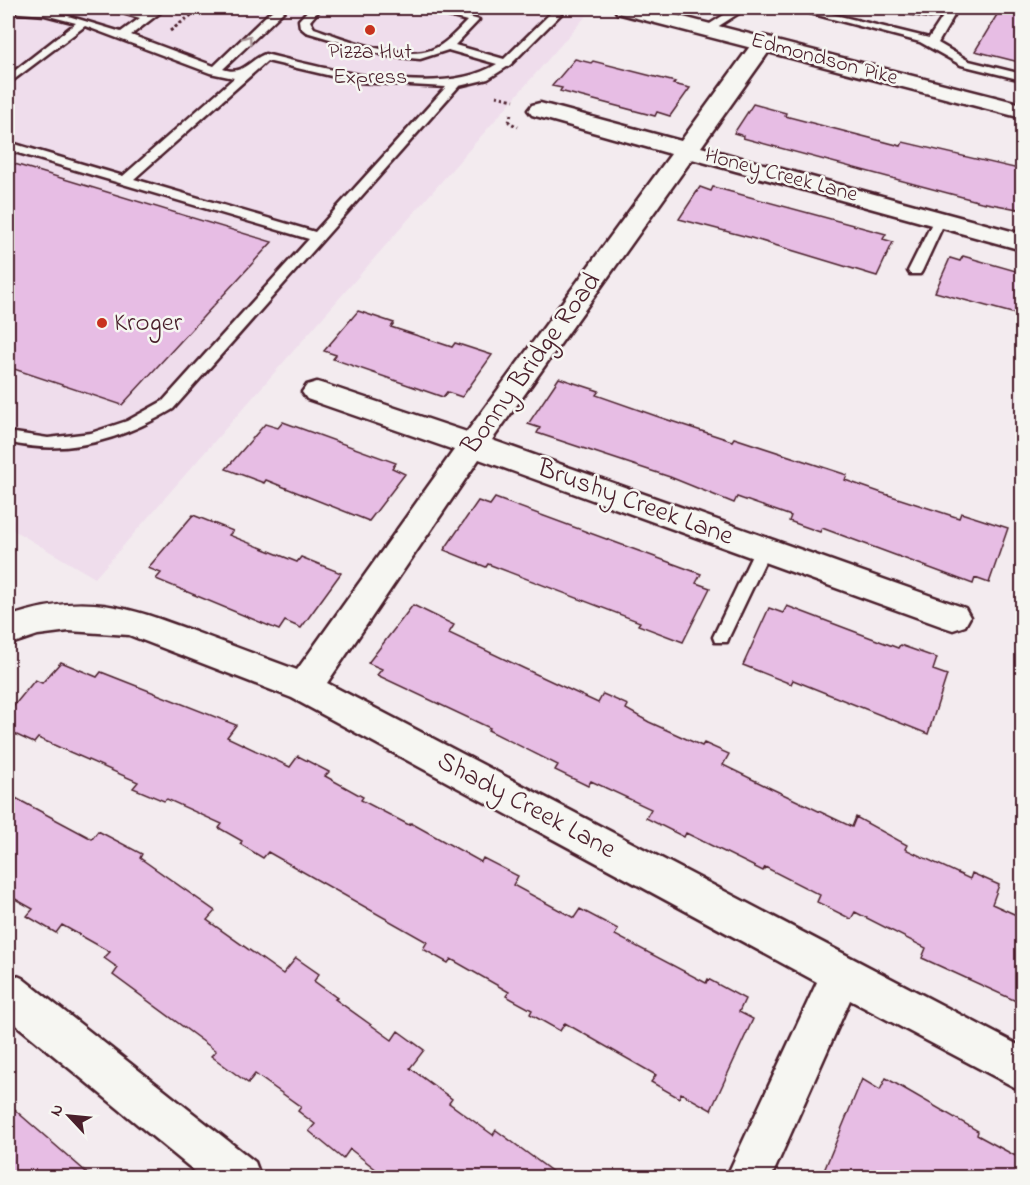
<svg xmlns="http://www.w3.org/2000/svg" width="1030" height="1185" font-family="'Indie Flower',sans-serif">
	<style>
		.built { fill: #efddec }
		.building { fill: #e7bde4; stroke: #4a1f2b; stroke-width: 1.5 }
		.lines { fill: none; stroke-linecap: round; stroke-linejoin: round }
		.service-casing { stroke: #4a1f2b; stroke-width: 5 }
		.minor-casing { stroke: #4a1f2b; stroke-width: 5 }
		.secondary-casing { stroke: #4a1f2b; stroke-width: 5 }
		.path { stroke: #4a1f2b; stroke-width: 3; stroke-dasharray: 3 3; stroke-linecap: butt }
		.service { fill: #f6f6f2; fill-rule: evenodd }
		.minor { fill: #f6f6f2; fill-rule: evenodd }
		.secondary { fill: #f6f6f2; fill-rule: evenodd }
		.oneway { stroke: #a99598 }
		.poi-dot { fill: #c8321e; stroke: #f6f6f2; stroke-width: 2 }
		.labels { text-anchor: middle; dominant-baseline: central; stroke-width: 5; stroke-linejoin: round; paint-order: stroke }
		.far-poi-label { font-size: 22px; fill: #4a1f2b; stroke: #f6f6f2 }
		.far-street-label { font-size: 22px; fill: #4a1f2b; stroke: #f6f6f2 }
		.poi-label { font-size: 27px; fill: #4a1f2b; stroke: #f6f6f2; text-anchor: start }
		.street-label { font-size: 27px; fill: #4a1f2b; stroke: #f6f6f2 }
	</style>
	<rect width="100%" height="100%" fill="#f3ebef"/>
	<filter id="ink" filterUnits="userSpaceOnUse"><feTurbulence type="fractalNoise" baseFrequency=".0167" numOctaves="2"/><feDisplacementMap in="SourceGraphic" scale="12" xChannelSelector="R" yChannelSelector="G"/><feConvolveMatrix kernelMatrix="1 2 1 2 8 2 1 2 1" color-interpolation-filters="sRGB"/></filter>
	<g filter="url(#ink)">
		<path class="built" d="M8 8H593L95 578 8 527Z"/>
		<path class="building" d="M1001 8H1023V63L975 51Z
			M575 59 591 63 593 61 675 82 673 84 690 88 670 116 657 112 655 116 560 91 562 88 552 86Z
			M753 104 786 113 785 116 901 146 903 142 1023 170V210L981 202 743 138 744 136 734 133Z
			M8 162 272 242 122 405 8 367Z
			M700 187 711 191 713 187 886 234 883 239 893 242 877 276 748 237 679 219Z
			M963 256 1023 273V316L935 292 950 258 960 261Z
			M358 311 394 323 391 327 452 347 455 343 492 355 462 397 447 392 443 397 333 359 336 355 324 351Z
			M559 378 599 391 596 395 659 417 732 441 734 438 847 475 845 480 882 493 959 518 961 513 1008 528 989 583 975 578 973 584 822 528 820 532 789 521 791 516 737 497 734 503 670 477 537 433 540 428 528 424Z
			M283 422 396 463 392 468 405 474 369 521 266 480 264 483 226 469 265 424 278 428Z
			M495 498 701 574 696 583 710 588 683 642 638 625 640 622 488 564 486 567 444 550 478 501 490 505Z
			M193 515 233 531 229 535 297 562 301 557 341 573 301 628 285 621 279 630 156 579 161 573 148 568Z
			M413 605 454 625 449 633 523 668 598 703 603 694 628 705 626 709 649 722 702 746 704 743 729 754 723 765 766 786 852 827 856 817 907 845 905 849 970 879 972 873 999 885 992 904 1023 918V983L1016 1001 922 958 926 948 855 912 851 919 817 902 820 895 765 867 763 871 686 833 684 837 646 818 651 809 591 781 588 786 555 770 558 765 488 730 490 728 377 675 382 669 368 663Z
			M787 606 898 648 900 645 937 658 933 670 947 675 928 734 793 680 791 684 743 665 769 608 783 613Z
			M61 662 97 677 101 672 236 725 227 737 290 767 298 756 329 772 325 776 363 797 361 800 409 825 411 823 481 862 483 858 518 876 513 885 574 918 580 909 618 929 615 935 706 983 708 979 745 999 739 1012 753 1019 711 1110 681 1093 679 1098 651 1082 656 1075 565 1023 560 1031 530 1014 532 1010 506 996 509 992 451 959 448 963 423 949 427 942 268 852 263 858 240 844 242 841 219 828 222 824 167 799 164 801 133 788 138 782 38 738 34 743 8 731V713L35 680 42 683Z
			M8 794 92 839 98 831 142 854 140 858 215 911 207 920 283 974 296 958 319 974 314 981 337 998 335 999 392 1040 398 1031 424 1050 410 1068 452 1099 449 1103 493 1135 496 1130 561 1178H387L350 1149 343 1159 309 1131 315 1124 298 1111 301 1107 255 1074 248 1083 211 1056 216 1051 113 975 118 968 104 958 110 952 62 925 56 933 27 916 33 909 8 895Z
			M886 1078 978 1131 977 1135 1023 1160V1178H821L862 1079 880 1090Z
			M8 1104 93 1178H8Z"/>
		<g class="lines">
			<g class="service-casing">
				<path id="service" d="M8 8 45 9 121 32 140 18 112 10 111 8H126L147 13 155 8H166L131 35 214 66 269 13 276 8H287L223 69C243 76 249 60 265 54 327 69 440 100 497 64L448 50 420 59 388 56 306 32 300 27 299 20 310 8H321L310 21 314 28C342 38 401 61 431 50 445 45 456 32 467 21L420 8H436L479 20 455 45 504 59 556 8H567L510 65 488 79 459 86 173 409C123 439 66 457 8 442V432L48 438 91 433 127 421 163 401 309 239 8 150V142L123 176 234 78 210 73 85 26 8 84V76L76 23 45 15 8 12ZM267 61 357 82 446 87 315 232 134 179Z
					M735 8H747L711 31 702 29Z
					M791 8H807L929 38 944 15 930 17 892 10 891 8 930 11 966 8 956 12 938 43 969 61 1022 74V80L961 65 920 42Z
					M940 215 946 219 922 271 920 274H910L908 271 934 219Z
					M763 543 771 549 729 637 727 642H715L713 637 755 549Z"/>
			</g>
			<g class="minor-casing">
				<path id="minor" d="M764 36 772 38 775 43 701 147 1022 234V250L692 159 492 440 965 608 970 617 965 626 953 630 941 626 479 459 327 683 1022 1047V1091L850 1000 771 1178H726L817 982 292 698 129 635 69 631 38 635 8 645V617C84 591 126 606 198 633 231 645 264 658 297 670L454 450 307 399 302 392 307 385 317 382 327 385 467 432 671 154 532 115 528 110 532 105 540 103 681 141 756 38Z
					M8 972 22 978 255 1162 261 1178H203L8 1018Z"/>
			</g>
			<g class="secondary-casing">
				<path id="secondary" d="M614 8H648L1022 104V118L617 13Z"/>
			</g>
			<path class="path" d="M170 31 201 8
				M496 96 514 100
				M511 114 509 122 518 127"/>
			<use href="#service" class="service"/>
			<use href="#minor" class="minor"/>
			<use href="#secondary" class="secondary"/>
		</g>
		<defs><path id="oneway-chevron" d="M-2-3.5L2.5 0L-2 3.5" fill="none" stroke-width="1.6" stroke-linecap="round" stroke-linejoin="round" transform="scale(1.5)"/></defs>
		<use class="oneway" href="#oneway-chevron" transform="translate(248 39) rotate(-54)"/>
	</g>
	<g class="poi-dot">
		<circle cx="370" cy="30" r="6"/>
		<circle cx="102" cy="323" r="6"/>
	</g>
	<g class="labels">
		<g class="far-poi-label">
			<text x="370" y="53">Pizza Hut<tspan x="370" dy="25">Express</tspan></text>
		</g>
		<g class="far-street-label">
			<text transform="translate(824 60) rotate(15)">Edmondson Pike</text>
			<text transform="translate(781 176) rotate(15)">Honey Creek Lane</text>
		</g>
		<g class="poi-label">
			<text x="114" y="323">Kroger</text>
		</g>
		<g class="street-label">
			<text transform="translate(532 364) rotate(-54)">Bonny Bridge Road</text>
			<text transform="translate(635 503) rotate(20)">Brushy Creek Lane</text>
			<text transform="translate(526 806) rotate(28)">Shady Creek Lane</text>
		</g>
	</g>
	<rect width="1030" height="1185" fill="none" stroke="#f6f6f2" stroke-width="30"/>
	<rect x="15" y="15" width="1000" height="1155" fill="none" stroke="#4a1f2b" stroke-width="2" filter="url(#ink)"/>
	<g transform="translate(69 1116) rotate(296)" stroke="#f6f6f2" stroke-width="4.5" paint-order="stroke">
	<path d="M0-4.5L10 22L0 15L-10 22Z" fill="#4a1f2b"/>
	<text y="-9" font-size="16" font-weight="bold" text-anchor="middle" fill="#4a1f2b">N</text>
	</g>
</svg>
